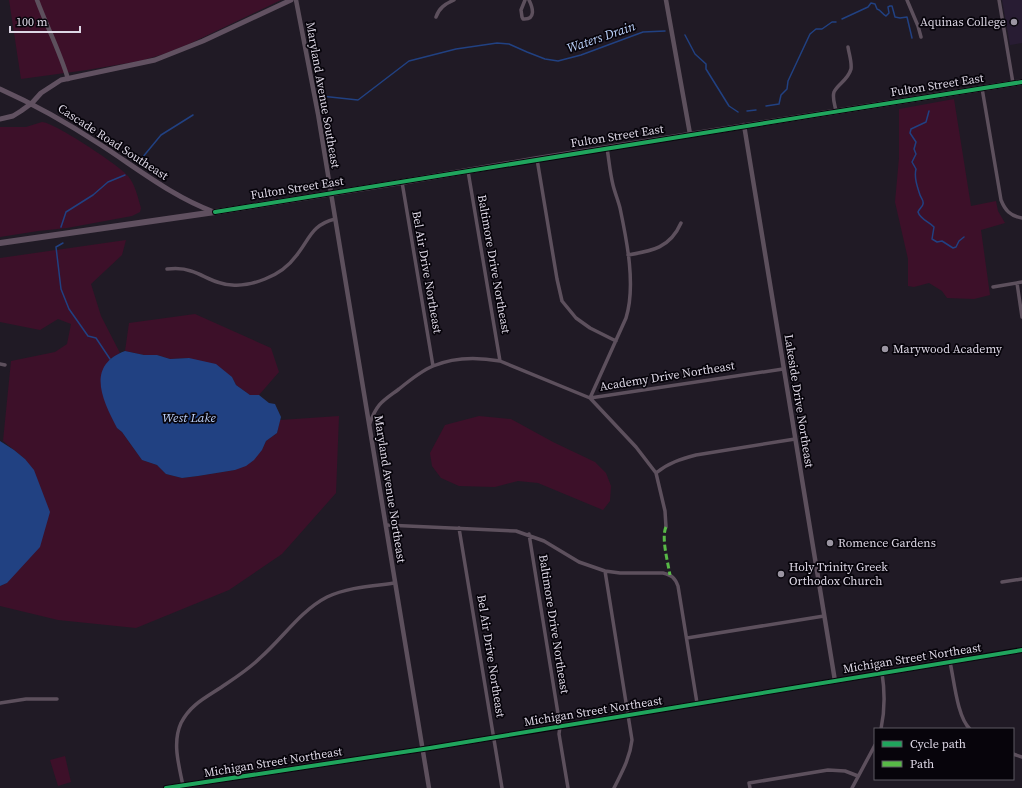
<svg xmlns="http://www.w3.org/2000/svg" width="1022" height="788" font-family="'Source Serif 4',serif">
	<style>
		.built { fill: #281c33 }
		.green { fill: #3d1029 }
		.water { fill: #214182 }
		.lines { fill: none; stroke-linecap: round; stroke-linejoin: round }
		.stream { stroke: #214182; stroke-width: 1.5 }
		.minor { stroke: #5d505d; stroke-width: 3.5 }
		.tertiary { stroke: #5d505d; stroke-width: 4.5 }
		.secondary { stroke: #615161; stroke-width: 5 }
		.primary { stroke: #605060; stroke-width: 6 }
		.quiet { stroke: #58b947; stroke-width: 3; stroke-dasharray: 6 3; stroke-linecap: butt }
		.cycleway-casing { stroke: #07040b; stroke-width: 6 }
		.cycleway { stroke: #20a55d; stroke-width: 4 }
		.poi-dot { fill: #9b95a2; stroke: #07040b; stroke-width: 1.5 }
		.labels { text-anchor: middle; dominant-baseline: central; stroke-width: 3.5; stroke-linejoin: round; paint-order: stroke }
		.poi-label { font-size: 12px; fill: #ddd7e5; stroke: #07040b; text-anchor: start }
		.street-label { font-size: 12px; fill: #ddd7e5; stroke: #07040b }
		.water-label { font-size: 13px; font-style: italic; fill: #bad0f9; stroke: #07040b }
	</style>
	<rect width="100%" height="100%" fill="#201a25"/>
	<path class="built" d="M1002 0H1022V43L1010 45Z"/>
	<path class="green" d="M9 0H281L189 44 164 54 140 61 87 70 21 79Z
		M954 99 971 206 996 201 998 211 1005 223 981 230 990 295 974 299 947 298 942 291 929 283 914 287 908 286V259L895 202 899 158V109Z
		M42 122C54 122 120 166 128 176 135 184 138 198 141 208L140 212 132 216 67 228 38 231 0 237V127H26Z
		M126 240 122 255 91 284 101 316 120 353 110 359 117 428 122 432 142 460 157 465 166 474 182 478 198 476 235 470 262 450 266 441 277 433 280 420 339 416 336 493 282 554 229 590 136 628 58 620 0 606V586L7 583 25 459 3 441 11 361 55 352 67 344 71 324 58 319 40 330 0 322V258Z
		M195 314 271 348 279 372 259 395H250L236 385 232 377 189 358 170 359 157 355H144L125 351 129 323Z
		M479 416 511 419 553 442 595 462 606 473 611 486 610 501 603 510 538 483 518 481 495 487 459 486 441 478 432 466 430 453 445 425Z
		M65 756 71 782 58 786 50 760Z"/>
	<path class="water" d="M125 351 144 355H157L170 359 189 358 216 364 232 377 236 385 250 395H259L269 403 275 404 281 417 277 433 266 441 262 450 254 460 246 466 235 470 198 476 182 478 166 474 157 465 142 460 122 432 117 428C103 401 85 366 125 351Z
		M0 441 14 450 25 459 34 470 50 512 40 547 7 583 0 586Z"/>
	<g class="lines">
		<path class="stream" d="M842 19 868 7 871 3 875 4 877 9C881 10 882 14 886 16L889 13 888 7 890 6H892L895 17 900 18 907 17 912 38
			M685 35 695 54 706 64V69L729 106 738 112
			M321 96 358 100 409 61 456 49 497 43 509 44 527 52 545 59 558 61 581 55 643 32 665 31
			M766 106 779 104 781 95 787 89 788 81 810 34 816 29H822L832 22H836
			M747 111 756 110
			M929 111 926 122 911 129 910 133 916 142 914 149 916 154 912 162 916 169C914 177 917 186 920 195 921 198 924 200 923 204 923 206 919 209 918 212 920 219 929 222 934 227L932 239 937 242 942 241 953 248 956 247 959 241 964 237
			M142 158 161 135 193 115
			M61 227 66 212 93 195 108 182 125 175
			M63 243 56 247 61 289 69 309 88 336 96 338 110 359"/>
		<path class="minor" d="M525 0 521 10 522 17 523 19C536 20 533 8 529 0
			M907 0 918 26 921 37
			M999 0 1013 83
			M436 17C439 8 445 4 454 0
			M982 88 1001 200C1005 210 1010 216 1022 218
			M836 111C835 105 832 98 834 92 838 84 848 80 851 69 852 62 849 54 848 47
			M607 148C609 160 610 173 613 185 615 193 618 200 620 208 627 241 636 286 626 318L590 398 636 447 656 473 665 511 666 527
			M537 159 557 279 562 301 576 318 590 328 616 341
			M468 171 500 361
			M402 182 433 366
			M628 255C652 251 670 248 681 223
			M167 269C175 268 183 268 191 271 204 275 217 285 232 285 242 286 255 283 265 279 278 274 288 267 296 256 310 239 311 225 335 219
			M1017 283 1022 317
			M993 287 1022 282
			M0 364 5 365
			M370 423C377 403 383 401 399 389 410 380 421 371 433 366 454 357 478 357 500 361L590 398 783 369
			M656 473C668 463 681 459 696 455L795 439
			M386 525 516 531 544 541 579 562 605 571 620 573H663C672 575 675 578 678 586L697 703
			M459 528 502 788
			M529 534 560 726 559 734 568 788
			M605 571 632 740C630 758 622 772 614 788
			M1002 582 1022 579
			M687 638 824 616
			M950 662C954 679 957 717 970 729
			M0 703 26 699H57
			M881 729C885 710 885 692 882 673
			M1013 754 1022 757
			M183 786C179 765 172 743 181 723 191 703 209 696 226 684 238 676 250 668 260 658 283 638 300 611 327 597 348 587 373 586 395 583
			M750 788 749 783 828 770 845 771 858 776
			M852 788 875 745"/>
		<path class="tertiary" d="M37 0C47 27 60 52 68 79
			M296 0 318 114 429 788
			M666 0 690 134
			M744 125 835 681"/>
		<path class="secondary" d="M0 89C36 105 69 124 101 145 138 169 173 197 214 212
			M0 119 13 116 21 111 32 103 41 93 61 80 155 60 203 41 291 0
			M166 788 430 748 1022 650"/>
		<path class="primary" d="M0 243 215 212 402 182 537 159 1022 82"/>
		<path class="quiet" d="M666 527C661 537 668 563 670 575"/>
		<g class="cycleway-casing">
			<path id="cycleway" d="M215 212C484 167 753 125 1022 82
				M166 788 430 748 1022 650"/>
		</g>
		<use href="#cycleway" class="cycleway"/>
	</g>
	<g class="poi-dot">
		<circle cx="1014" cy="22" r="4"/>
		<circle cx="885" cy="349" r="4"/>
		<circle cx="830" cy="543" r="4"/>
		<circle cx="781" cy="574" r="4"/>
	</g>
	<g class="labels">
		<g class="poi-label">
			<text x="1006" y="22" text-anchor="end">Aquinas College</text>
			<text x="893" y="349">Marywood Academy</text>
			<text x="838" y="543">Romence Gardens</text>
			<text x="789" y="567">Holy Trinity Greek<tspan x="789" dy="14">Orthodox Church</tspan></text>
		</g>
		<g class="street-label">
			<text transform="translate(937 85) rotate(-9)">Fulton Street East</text>
			<text transform="translate(323 95) rotate(80)">Maryland Avenue Southeast</text>
			<text transform="translate(617 136) rotate(-9)">Fulton Street East</text>
			<text transform="translate(113 142) rotate(33)">Cascade Road Southeast</text>
			<text transform="translate(297 188) rotate(-9)">Fulton Street East</text>
			<text transform="translate(494 264) rotate(80)">Baltimore Drive Northeast</text>
			<text transform="translate(427 272) rotate(80)">Bel Air Drive Northeast</text>
			<text transform="translate(667 376) rotate(-9)">Academy Drive Northeast</text>
			<text transform="translate(799 401) rotate(81)">Lakeside Drive Northeast</text>
			<text transform="translate(390 489) rotate(81)">Maryland Avenue Northeast</text>
			<text transform="translate(554 624) rotate(81)">Baltimore Drive Northeast</text>
			<text transform="translate(491 656) rotate(81)">Bel Air Drive Northeast</text>
			<text transform="translate(912 658) rotate(-9)">Michigan Street Northeast</text>
			<text transform="translate(593 711) rotate(-9)">Michigan Street Northeast</text>
			<text transform="translate(273 762) rotate(-9)">Michigan Street Northeast</text>
		</g>
		<g class="water-label">
			<text transform="translate(601 37) rotate(-19)">Waters Drain</text>
			<text x="189" y="417">West Lake</text>
		</g>
	</g>
	<rect x="874" y="728" width="140" height="52" fill="#07040b" stroke="#5d5862"/>
	<rect x="882" y="741" width="20" height="6" fill="#20a55d" stroke="#5d5862"/>
	<text x="910" y="748" font-size="12" fill="#ddd7e5">Cycle path</text>
	<rect x="882" y="761" width="20" height="6" fill="#58b947" stroke="#5d5862"/>
	<text x="910" y="768" font-size="12" fill="#ddd7e5">Path</text>
	<path d="M10 26v6h70v-6" fill="none" stroke="#ddd7e5" stroke-width="2"/>
	<text x="16" y="26" font-size="12" fill="#ddd7e5" stroke="#07040b" stroke-width="3" paint-order="stroke">100 m</text>
</svg>
